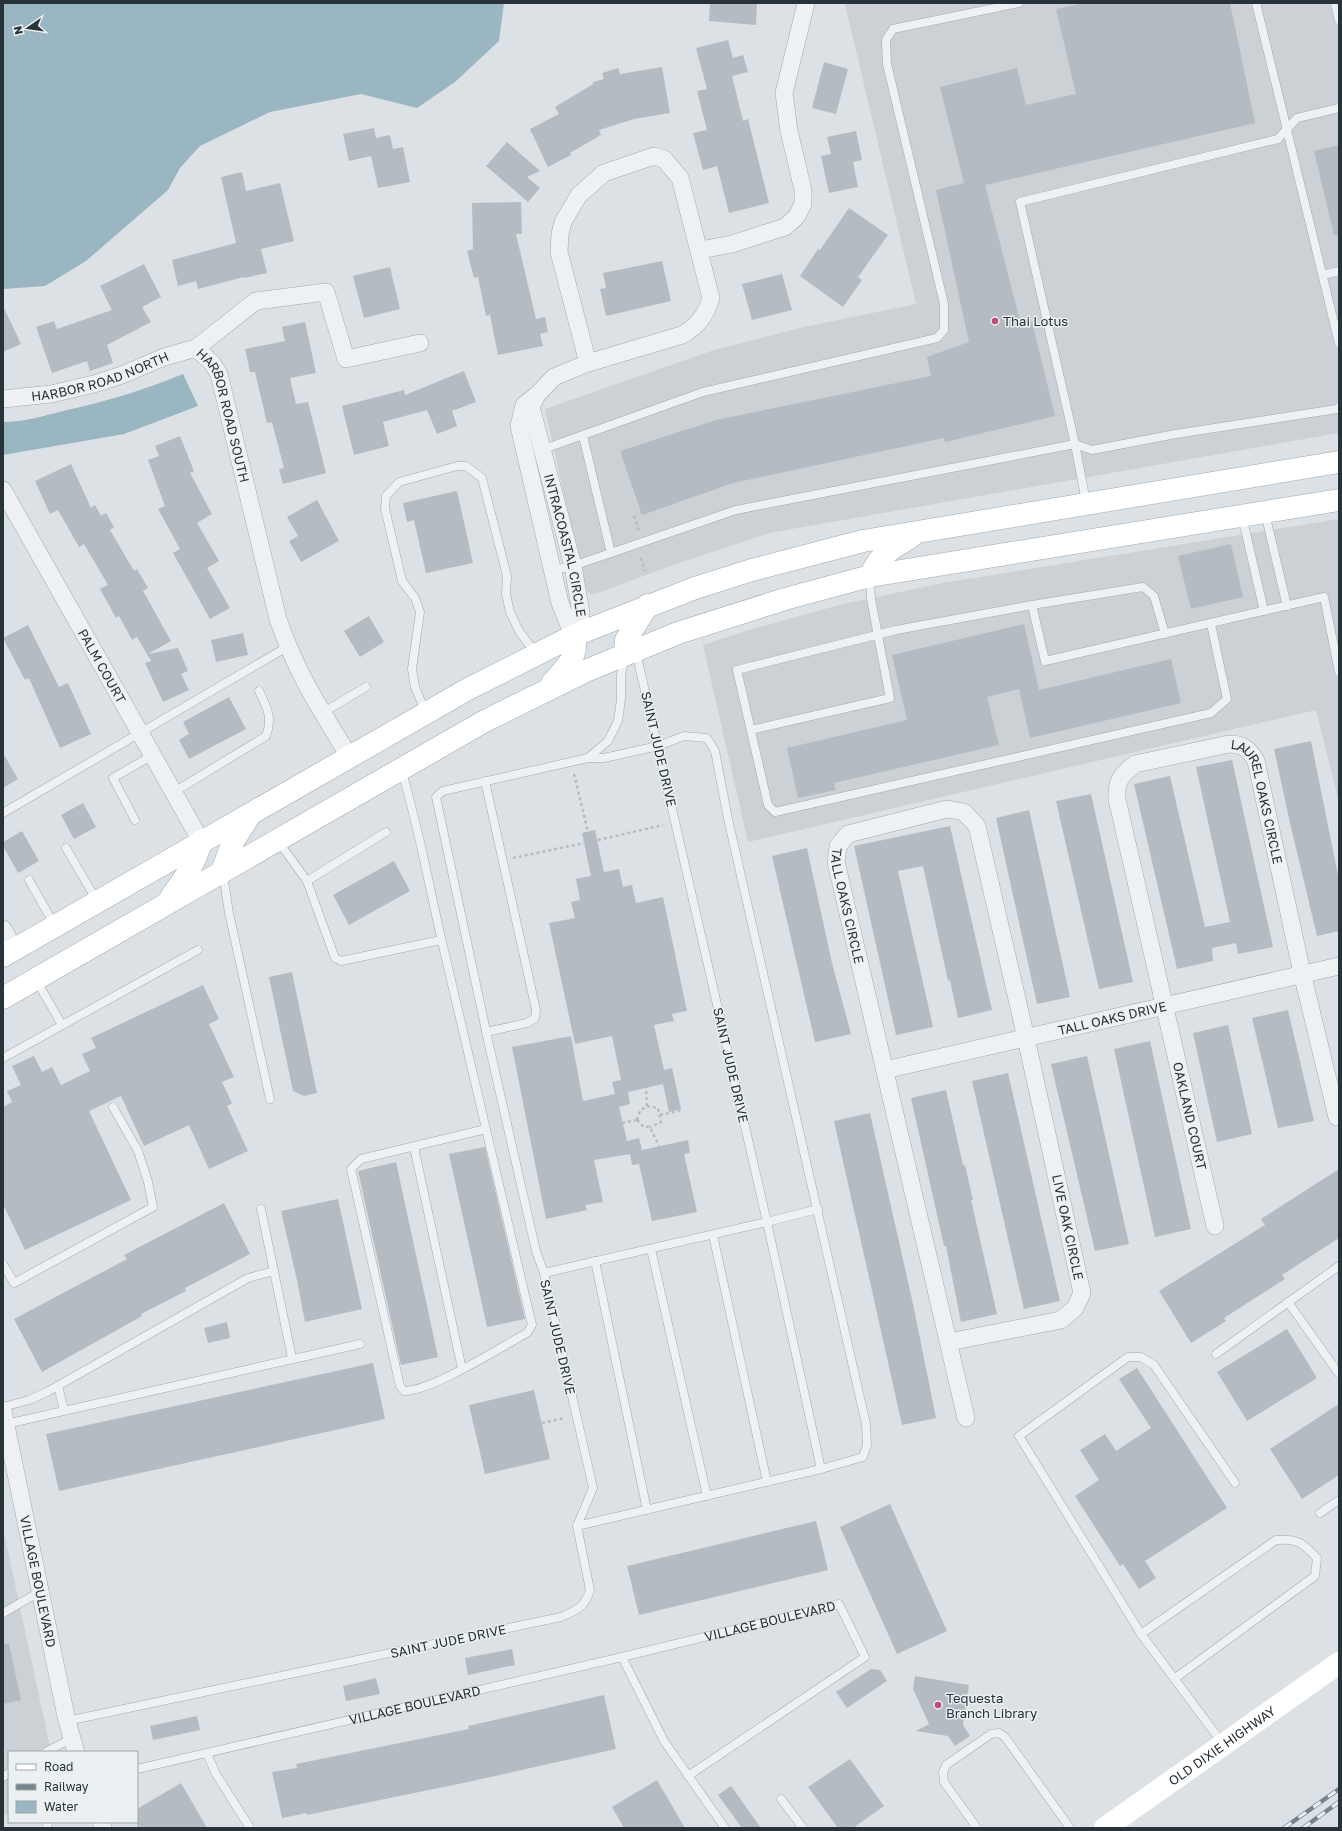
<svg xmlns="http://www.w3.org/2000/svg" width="1342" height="1831" font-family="'Golos Text',sans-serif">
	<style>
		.built { fill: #cbd1d5 }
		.water { fill: #9ab6c2 }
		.building { fill: #b4bcc1 }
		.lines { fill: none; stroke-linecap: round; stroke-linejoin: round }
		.lane-casing { stroke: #a2a9ae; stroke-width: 9 }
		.street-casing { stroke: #a2a9ae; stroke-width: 18 }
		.primary-casing { stroke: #9da8af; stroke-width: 23 }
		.path { stroke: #b6bcc0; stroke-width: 2.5; stroke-dasharray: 3 3; stroke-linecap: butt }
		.lane { stroke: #eef1f4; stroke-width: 8 }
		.street { stroke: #eef1f4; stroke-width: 17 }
		.secondary { stroke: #fff; stroke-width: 22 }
		.primary { stroke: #fff; stroke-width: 22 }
		.rail-casing { stroke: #77848d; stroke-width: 4.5 }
		.rail { stroke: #ebf0f3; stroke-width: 3; stroke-dasharray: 9; stroke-linecap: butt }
		.poi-dot { fill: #bf4b77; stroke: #ebf0f3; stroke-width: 1.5 }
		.labels { text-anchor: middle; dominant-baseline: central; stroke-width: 3; stroke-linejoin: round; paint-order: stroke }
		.poi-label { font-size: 13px; fill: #273239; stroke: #ebf0f3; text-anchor: start }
		.street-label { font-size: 13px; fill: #273239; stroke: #ebf0f3 }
	</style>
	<rect width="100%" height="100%" fill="#dce1e5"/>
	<path class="built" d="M850 3H1339V433L769 533 673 565 592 595 585 589 545 409 714 350 804 327 916 304 845 4Z
		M1339 519V803L1316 710 748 842 703 645 752 629 843 604 943 583Z
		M3 1528 51 1752H9V1812L3 1816Z"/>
	<path class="water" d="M3 3H504L499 41 455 82 417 108 361 94 270 112 200 146 180 168 168 190 86 261 45 286 3 289Z
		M183 374 198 406 124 434 3 455V422C24 422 43 416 63 411 104 402 145 390 183 374Z"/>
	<path class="building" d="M710 3H757L756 25 709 21Z
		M1084 3H1230L1255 123 985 185 1021 325 1032 322 1055 416 945 442 944 438 733 483 642 515 620 451 716 420 931 376 927 357 969 342 936 190 964 183 940 87 1017 68 1026 105 1076 94 1056 9Z
		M728 40 733 58 743 55 748 72 732 76 743 121 748 119 769 203 729 213 717 166 703 170 693 133 707 130 697 91 707 89 696 48Z
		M824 62 848 69 836 114 812 108Z
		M662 67 670 113 634 119 599 130 601 135 570 153 571 155 548 167 530 129 559 114 555 107 593 84V82L604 79 602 73 618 68 620 74Z
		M374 128 376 138 390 135 393 149 403 147 410 182 378 188 371 156 349 161 343 134Z
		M856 131 862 160 853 162 858 187 829 193 821 156 831 154 827 137Z
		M507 142 540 171 527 177 540 188 528 202 486 166Z
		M1339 145V235H1334L1314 151Z
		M242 172 246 191 280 183 294 241 261 249 267 273 244 278V277L198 289 196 281 178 286 172 260 236 243 221 177Z
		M521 202 522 234H516L536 319 545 317 548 332 540 334 543 346 498 355 490 315 486 316 478 277 474 278 467 251 473 249 472 203Z
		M849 208 888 235 858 277 862 280 843 307 800 276 818 249 820 250Z
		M662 261 671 301 606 316 600 289 606 288 603 273Z
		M144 264 161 297 142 307 151 322 107 345 113 363 90 371 87 361 52 373 36 327 54 321 57 329 112 310 100 286Z
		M390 267 400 309 364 318 353 276Z
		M782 274 792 310 752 320 742 284Z
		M3 306 21 344 3 352Z
		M305 322 316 373 290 378 296 404 308 402 326 473 283 484 279 469 284 468 272 422 267 423 255 372H250L245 349 285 341 282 327Z
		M464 371 476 402 452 411 457 426 437 434 427 410 383 422 389 446 354 455 342 406 404 390 405 395Z
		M180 436 194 471 190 473 212 514 197 523 219 561 207 568 230 608 210 619 173 553 180 549 158 509 165 506 148 460 159 456 155 446Z
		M71 464 91 508 95 505 101 516 106 513 114 527 110 530 134 571 137 569 148 588 143 591 171 641 148 654 178 648 188 671 181 674 189 690 163 702 145 663 151 661 137 637 132 640 119 616 116 618 100 589 108 585 84 544 79 547 58 510 50 514 35 481Z
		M457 491 473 563 426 573 414 520 407 522 403 503Z
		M317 500 339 541 301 562 289 541 298 536 287 517Z
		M1231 544 1243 597 1191 609 1178 556Z
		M369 616 384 642 360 657 344 631Z
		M1024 624 1039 690 1171 659 1181 703 1030 738 1019 689 987 697 999 745 834 783 836 790 798 798 787 748 907 720 892 655Z
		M28 625 59 687 68 683 91 734 60 748 29 678 25 680 3 638Z
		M243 633 248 655 216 662 211 640Z
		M229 697 246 729 189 759 179 740 189 734 183 722Z
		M1311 741 1339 880V931L1317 936 1290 823 1274 749Z
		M3 753 18 779 3 788Z
		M1232 760 1273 947 1238 954 1236 943 1212 948 1213 961 1177 969 1134 784 1170 776 1205 927 1230 922 1196 767Z
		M1091 794 1133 982 1099 989 1056 801Z
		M83 803 96 827 74 839 61 815Z
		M1029 810 1070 997 1037 1004 996 818Z
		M950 826 992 1010 958 1018 950 980 948 981 923 866 898 871 933 1027 896 1035 854 846Z
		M595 830 604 872 619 869 623 887 632 885 636 903 663 897 687 1011 672 1014 674 1021 654 1025 664 1070 672 1068 681 1109 669 1112 663 1084 628 1092 630 1104 619 1107 627 1141 639 1138 642 1150 688 1140 690 1153 684 1154 697 1212 652 1221 639 1164 632 1165 630 1154 594 1160 603 1202 585 1205 587 1210 546 1219 512 1047 571 1036 583 1101 615 1094 612 1082 621 1080 612 1036 575 1044 549 923 575 918 571 902 580 900 576 879 591 876 582 833Z
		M22 831 39 861 18 873 3 846V842Z
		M807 848 832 963 851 1034 815 1042 772 856Z
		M394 861 410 891 349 925 333 895Z
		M292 972 317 1093 304 1096 293 1091 269 977Z
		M203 985 219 1019 209 1024 234 1077 222 1082 232 1103 227 1106 248 1151 209 1169 189 1125 144 1146 121 1096 89 1111 131 1200 25 1250 3 1204V1107L12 1102 7 1091 21 1085 12 1066 34 1056 42 1072 52 1067 61 1085 90 1071 82 1054 96 1048 91 1038Z
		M1288 1010 1314 1121 1278 1128 1252 1018Z
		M1228 1025 1252 1134 1217 1142 1193 1033Z
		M1150 1041 1191 1229 1155 1237 1114 1049Z
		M1087 1056 1129 1244 1095 1251 1051 1064Z
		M1008 1073 1060 1301 1024 1309 972 1081Z
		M946 1090 963 1165H965L973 1200H971L997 1314 961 1322 946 1246H944L911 1098Z
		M870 1113 913 1304 936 1418 902 1425 834 1121Z
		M485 1147 525 1319 487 1327 449 1154Z
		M396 1162 438 1357 401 1365 358 1171Z
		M1339 1169V1238L1282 1275 1285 1279 1224 1318 1226 1321 1191 1343 1159 1291 1265 1225 1261 1219Z
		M338 1199 362 1309 305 1322 297 1280 281 1211Z
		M224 1203 250 1254 185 1288 186 1291 141 1314 142 1316 42 1372 14 1319 127 1259 124 1255Z
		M227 1322 230 1338 208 1343 204 1328Z
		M1287 1329 1317 1378 1247 1421 1217 1372Z
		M373 1363 385 1419 59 1491 46 1434Z
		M1137 1368 1227 1508 1145 1561 1156 1578 1139 1589 1123 1564 1120 1566 1075 1496 1099 1480 1080 1450 1105 1434 1116 1451 1151 1428 1119 1379Z
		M534 1390 550 1459 485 1474 469 1405Z
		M1339 1404V1475L1302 1499 1270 1449Z
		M890 1504 947 1631 897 1654 840 1527Z
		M816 1521 828 1570 639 1615 627 1566Z
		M3 1644H9L21 1700 3 1704Z
		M512 1649 515 1665 468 1675 465 1658Z
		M871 1669 880 1670 887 1681 847 1708 836 1692Z
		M915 1676 969 1685 963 1725 970 1736 955 1746 948 1736 916 1731 929 1724 913 1689Z
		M376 1678 380 1694 346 1701 343 1686Z
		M604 1695 616 1749 468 1782 307 1815 306 1813 282 1818 272 1772 297 1768 296 1764 469 1729 468 1726Z
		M197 1716 200 1730 153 1740 150 1726Z
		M850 1759 884 1806 853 1828H838L808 1787Z
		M657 1780 685 1828H624L612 1807Z
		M181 1783 207 1828H137V1809Z
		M731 1786 761 1828H742L718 1795Z"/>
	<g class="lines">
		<g class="lane-casing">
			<g id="lane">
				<path d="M1256 3 1339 343"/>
				<path d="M1335 3 1339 20"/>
				<path d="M1323 275 1339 271"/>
				<path d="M583 436 611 553"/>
				<path d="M541 450 703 392 937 338 944 330V304L887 64 886 40 893 29 1019 3"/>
				<path d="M1086 502 1075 444 1020 202 1278 139 1297 118 1339 108"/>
				<path d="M1265 513 1287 606"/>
				<path d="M1242 516 1264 611"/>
				<path d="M553 570 573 566 736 510 1075 444 1092 450 1176 434 1337 409 1339 407"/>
				<path d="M1032 605 1045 661 1324 597 1339 672"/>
				<path d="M1165 634 1154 596 1143 587 1032 605 896 630 737 670 768 805 775 812 1211 713 1227 699 1211 624"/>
				<path d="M425 711 415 687 412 669 420 612 415 598 402 581 385 508 386 496 399 482 457 466H466L482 478 507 576 506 594 510 612 519 631 536 654"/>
				<path d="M322 713 366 687"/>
				<path d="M751 730 890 698 871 599 870 577"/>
				<path d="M588 758H604L658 746 684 736 707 738 715 751 728 819 866 1424 867 1445 863 1457 821 1469"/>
				<path d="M401 769C419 827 429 887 443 946 473 1072 503 1198 532 1325L527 1333C499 1348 432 1391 404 1391L400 1386 351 1169 361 1159 486 1129"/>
				<path d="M485 781 536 1010 535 1018 527 1023 486 1032"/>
				<path d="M174 792 266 736C273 718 267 707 259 691"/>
				<path d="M3 813 287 647"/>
				<path d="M135 820 113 778 153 755"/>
				<path d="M278 841 307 881 335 958 341 961 441 940"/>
				<path d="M66 848 97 901"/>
				<path d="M223 874 229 913 270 1099"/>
				<path d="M29 880 55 926"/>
				<path d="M307 881 386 832"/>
				<path d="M36 980 62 1025"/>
				<path d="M3 1058 198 950"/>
				<path d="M414 1147 462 1369"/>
				<path d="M261 1209 292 1358"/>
				<path d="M713 1235 767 1482"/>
				<path d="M651 1249 707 1496"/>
				<path d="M595 1261 647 1510"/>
				<path d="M3 1264 14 1283 153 1207 148 1182 138 1151 113 1107"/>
				<path d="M544 1273 536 1251 489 1045 436 797 443 791 588 758 608 741 618 721 621 699V675L625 657"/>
				<path d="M1288 1302 1339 1374"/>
				<path d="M1216 1354 1339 1266"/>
				<path d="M58 1386 64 1410"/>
				<path d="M3 1407 29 1400 47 1392 248 1278 274 1271"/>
				<path d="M6 1424 360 1344"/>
				<path d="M1320 1513 1339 1500"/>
				<path d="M577 1526 821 1469 767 1222 818 1209"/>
				<path d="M3 1613 41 1591"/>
				<path d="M1141 1634 1276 1540C1297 1538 1303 1543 1317 1558L1315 1576 1174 1679"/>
				<path d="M622 1657 664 1741 725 1828"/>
				<path d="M67 1721 561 1617C577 1610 585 1607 590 1590L577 1526 593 1488 544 1273 767 1222 636 652"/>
				<path d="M1223 1744 1141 1634 1019 1436 1128 1357H1141L1154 1365 1235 1483"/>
				<path d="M46 1752 72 1738"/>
				<path d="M207 1754 216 1774 250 1828"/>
				<path id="s1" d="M137 1769 622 1657 839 1604 865 1657 688 1776"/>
				<path d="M3 1777 9 1773"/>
				<path d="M781 1799 803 1828"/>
				<path d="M46 1828 49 1822"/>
				<path d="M977 1828 944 1782 943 1772 946 1765 991 1734 999 1733 1005 1737 1070 1828"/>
			</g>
		</g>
		<g class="street-casing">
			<g id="street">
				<path d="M700 250 732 244 785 227 797 216 803 204V190L789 131 784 93 806 3"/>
				<path id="s2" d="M196 348 212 363 219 374 278 619C296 672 320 709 349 756"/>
				<path id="s3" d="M537 395 531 407 573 566 581 613 580 620 575 635"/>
				<path id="s4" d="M3 399 51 394 94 384 122 375 164 357 196 348 256 301 326 292 346 359 420 343"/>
				<path id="s5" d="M3 490 201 841"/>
				<path d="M575 635 571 630 560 603 519 426 524 405 537 395 554 377 588 363 682 335C698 326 706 315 711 298L680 178 664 159 654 156 604 173 579 195 563 222 560 234 559 252 588 363"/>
				<path d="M3 929 14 949"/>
				<path id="s6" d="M885 1070 1339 966"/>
				<path id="s7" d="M1215 1226 1117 799C1116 781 1121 775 1135 764L1229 744C1243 744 1249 749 1256 761L1302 973 1337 1117"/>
				<path id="s8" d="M949 1342 1061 1320 1075 1308 1082 1293 1026 1038 977 826 964 812 947 809 848 834 838 846 836 862 966 1418"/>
				<path id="s9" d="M3 1411 67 1721 76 1752"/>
				<path d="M101 1822 103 1828"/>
			</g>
		</g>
		<g class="primary-casing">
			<path id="primary" d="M870 576C881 553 890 550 911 537
				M625 655 626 640 648 605
				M552 683C566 667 578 659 575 635
				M222 871 233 842 250 815
				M171 897C184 879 196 863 201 841
				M3 956 468 689 575 635 695 588 752 570 863 541 1339 462
				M3 998 483 722 588 670 678 633 785 599 870 576 1339 500"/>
		</g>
		<path class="path" d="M634 516 639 531
			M641 558 645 571
			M574 774 588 832
			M598 840 663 825
			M513 858 584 843
			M647 1106 658 1108 661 1122 650 1127
			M660 1115 682 1110
			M637 1120 644 1127H650L659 1146
			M637 1120 640 1111 647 1106 646 1088
			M622 1123 637 1120
			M542 1423 565 1418"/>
		<use href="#lane" class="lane"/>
		<use href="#street" class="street"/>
		<path class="secondary" id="s10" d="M1105 1828 1339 1663"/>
		<use href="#primary" class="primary"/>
		<g class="rail-casing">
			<path id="rail" d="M1284 1828 1339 1789
				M1303 1828 1339 1802"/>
		</g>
		<use href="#rail" class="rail"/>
	</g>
	<g class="poi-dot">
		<circle cx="995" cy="321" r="4"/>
		<circle cx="938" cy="1705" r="4"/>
	</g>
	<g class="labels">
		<g class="poi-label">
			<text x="1003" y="321">Thai Lotus</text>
			<text x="946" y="1698">Tequesta<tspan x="946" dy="15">Branch Library</tspan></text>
		</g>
		<g class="street-label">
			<text stroke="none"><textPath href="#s4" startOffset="100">HARBOR ROAD NORTH</textPath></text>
			<text stroke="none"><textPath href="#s2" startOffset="75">HARBOR ROAD SOUTH</textPath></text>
			<text stroke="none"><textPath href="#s3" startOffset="156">INTRACOASTAL CIRCLE</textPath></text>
			<text stroke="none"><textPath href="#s5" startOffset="202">PALM COURT</textPath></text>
			<text transform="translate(659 749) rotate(77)">SAINT JUDE DRIVE</text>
			<text stroke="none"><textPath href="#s7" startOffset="646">LAUREL OAKS CIRCLE</textPath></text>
			<text stroke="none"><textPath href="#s8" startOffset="843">TALL OAKS CIRCLE</textPath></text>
			<text stroke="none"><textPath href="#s6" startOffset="233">TALL OAKS DRIVE</textPath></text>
			<text transform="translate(731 1065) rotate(77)">SAINT JUDE DRIVE</text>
			<text transform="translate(1190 1116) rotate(77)">OAKLAND COURT</text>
			<text transform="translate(1068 1227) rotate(78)">LIVE OAK CIRCLE</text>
			<text transform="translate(558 1337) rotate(77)">SAINT JUDE DRIVE</text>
			<text stroke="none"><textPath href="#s9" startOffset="174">VILLAGE BOULEVARD</textPath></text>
			<text stroke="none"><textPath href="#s1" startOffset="650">VILLAGE BOULEVARD</textPath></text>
			<text transform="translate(448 1641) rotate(-12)">SAINT JUDE DRIVE</text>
			<text stroke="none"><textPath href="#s1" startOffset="285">VILLAGE BOULEVARD</textPath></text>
			<text stroke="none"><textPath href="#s10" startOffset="143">OLD DIXIE HIGHWAY</textPath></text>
		</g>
	</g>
	<rect width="1342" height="1831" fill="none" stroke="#273239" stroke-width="8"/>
	<rect x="8" y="1751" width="130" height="72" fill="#ebf0f3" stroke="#9da4a9"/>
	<rect x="16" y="1764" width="20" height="6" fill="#ffffff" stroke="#9da4a9"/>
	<text x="44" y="1771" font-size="12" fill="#273239">Road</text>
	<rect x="16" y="1784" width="20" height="6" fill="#77848d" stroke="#9da4a9"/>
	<text x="44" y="1791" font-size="12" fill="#273239">Railway</text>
	<rect x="16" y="1801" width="20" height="12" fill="#9ab6c2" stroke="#9da4a9"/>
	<text x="44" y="1811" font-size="12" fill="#273239">Water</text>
	<g transform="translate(28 28) rotate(257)" stroke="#ebf0f3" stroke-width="3" paint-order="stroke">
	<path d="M0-3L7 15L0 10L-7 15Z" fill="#273239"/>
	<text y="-6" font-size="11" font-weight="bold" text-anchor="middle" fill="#273239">N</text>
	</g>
</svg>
